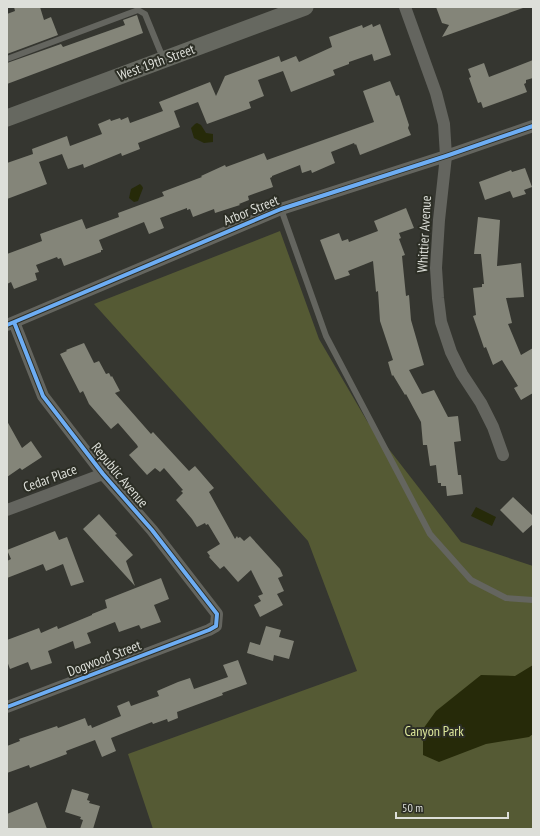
<svg xmlns="http://www.w3.org/2000/svg" width="540" height="836" font-family="'PT Sans Narrow',sans-serif">
	<style>
		.green { fill: #555a34 }
		.water { fill: #262a09 }
		.building { fill: #848579 }
		.lines { fill: none; stroke-linecap: round; stroke-linejoin: round }
		.lane { stroke: #64655f; stroke-width: 6 }
		.street { stroke: #64655f; stroke-width: 12 }
		.secondary { stroke: #666860; stroke-width: 17 }
		.cycleway-casing { stroke: #2c2e25; stroke-width: 6 }
		.cycleway { stroke: #6dadf4; stroke-width: 4 }
		.labels { text-anchor: middle; dominant-baseline: central; stroke-width: 4; stroke-linejoin: round; paint-order: stroke }
		.street-label { font-size: 14px; fill: #dddfd9; stroke: #2c2e25 }
		.park-label { font-size: 14px; fill: #dde89b; stroke: #2c2e25 }
	</style>
	<rect width="100%" height="100%" fill="#353630"/>
	<path class="green" d="M280 231 319 339 367 421 461 542 533 566V829H153L128 754 357 671 308 541 94 304Z"/>
	<path class="water" d="M197 123 201 125 206 133 213 134V142L204 143 194 138 191 128 195 124Z
		M140 184 142 186 143 188 138 201 134 202 129 198 131 189Z
		M476 507 496 517 492 526 471 516Z
		M533 665V734L529 737 486 744 439 762 423 755V729L436 711 481 675 515 676Z"/>
	<path class="building" d="M14 7H40L44 20 51 17 58 35 7 54V14L15 11Z
		M436 7H523V8L442 37 449 25 442 23Z
		M137 15 143 33 7 84V63L61 44 63 47 125 25 123 20Z
		M372 24 373 27 380 24 391 55 374 61 372 54 349 62V64L333 70 335 75 291 92 283 71 258 80 264 96 249 102 251 108 207 124 198 102 174 111 180 127 138 143 140 149 122 156 121 153 84 168 83 164 68 169 62 154 39 162 47 184 7 199V163L33 154 32 149 67 136 70 146 102 134 98 124 110 119 111 121 120 118 121 120 128 117 130 123 163 111 159 102 210 82 216 96 225 76 279 56 281 62 296 56 299 62 332 47 329 37 362 25 363 28Z
		M533 60V78L526 80V83L524 84 527 92 483 108 481 102 478 103 469 78 471 77 468 69 484 63 489 77Z
		M390 81 396 96 399 95 409 125 408 128 411 135 360 155 356 144 355 145 354 143 331 152 335 163 312 173 311 170 302 173 300 165 272 176V177L270 178 273 187 248 196 249 200 239 204 240 205 215 213 214 209 193 217 190 209 187 210V208L160 218 164 228 149 234 144 222 99 240 103 250H101V252L64 266 61 258 58 259 57 257 36 265 39 272 35 273 37 280 14 289 11 282 7 284V254L42 241 40 234 82 219 86 229 119 217 118 213 164 196 162 192 202 177 201 176 225 165 226 167 264 153 267 160 374 122 363 91Z
		M525 168 532 187 524 190 526 194 513 198 510 191 485 200 479 182 511 170 512 172Z
		M406 208 414 228 399 233 401 238 399 239 405 255 402 256 406 296 409 295 411 320 424 365 409 370 422 394 434 390 448 417 458 416 461 441 454 442 458 475H461L463 494 447 496 446 486H441V483H438L436 465 430 466 427 445H423L421 422 406 394 405 395 393 375 392 376 388 362 393 360 380 321 378 291 376 292 373 261 348 271 350 275 335 280 320 240 339 233 342 241 348 239 349 242 378 231 374 221Z
		M478 217 500 220 497 266 521 263 524 297 506 298 512 323 508 324 521 355 533 348V393L521 400 514 388 518 386 502 360 493 365 486 347 484 348 473 316 476 315 473 288 482 287V284H484L481 254H474Z
		M84 343 94 363 99 361 106 374 109 373 111 377 112 376 120 391 115 393 151 434 153 432 189 471 195 466 214 488 209 492 235 539 237 536 238 538 240 537 244 541 250 536 280 569 283 576 278 578 284 591 277 594 283 605 260 617 254 605 261 601 258 596 263 594 251 570 238 582 224 566 220 569 209 557 210 556 207 552 220 544 208 524 206 525 205 523 197 527 192 519 176 500 183 493 181 491 183 490 164 468 160 472 155 468 147 475 129 455 138 447 137 445 118 423 111 429 89 404 83 391 80 393 60 354 67 351 66 350Z
		M7 421 22 448 31 441 42 457 22 470 20 468 7 477Z
		M513 497 533 516V524L523 533 500 510Z
		M99 514 117 534 115 535 133 555 126 561 135 586 83 529Z
		M55 531 59 540 67 537 84 582 71 586 63 564 46 571 43 564 7 578V561L11 559 7 550Z
		M161 578 169 599 154 605 161 622 141 629 139 625 119 632 115 622 87 633 91 643 75 649 73 641 48 651 52 663 31 670 28 662 10 669 7 661V640L39 628 41 633 57 626 58 629 92 615V614L107 608 105 600Z
		M266 626 281 630 279 637 294 641 289 659 274 655 273 661 247 653 250 642 260 645Z
		M238 660 247 684 222 693 223 695 177 712 178 718 168 722 167 719 153 724 152 722 111 738 116 751 102 757 95 740 66 751 67 754 30 768 29 765 7 773V746L20 741 19 739 57 726 58 728 85 718 88 726 91 725 92 728 121 716 117 706 129 701 131 706 159 696 157 691 178 682 190 678 194 689 228 677 223 665Z
		M72 789 89 794 87 800 90 801 89 803 100 806 93 829H80L83 820 80 819 81 817 65 812Z
		M37 802 47 829H7V814Z"/>
	<g class="lines">
		<path class="lane" d="M7 59 138 10 145 14 163 58
			M281 209 326 336 430 534 471 580 506 598 533 600"/>
		<path class="street" d="M405 7 436 93 444 124 446 156 439 220 436 268 438 298 441 322 451 352 462 374 481 403 493 427 503 455
			M7 325 281 209 446 156 533 126
			M7 510 103 474
			M7 707 209 630 216 626 217 614 152 530 103 474 43 396 14 322"/>
		<path class="secondary" d="M7 118 305 7"/>
		<g class="cycleway-casing">
			<path id="cycleway" d="M7 325 281 209 446 156 533 126
				M7 707 209 630 216 626 217 614 152 530 103 474 43 396 14 322"/>
		</g>
		<use href="#cycleway" class="cycleway"/>
	</g>
	<g class="labels">
		<g class="street-label">
			<text transform="translate(156 62) rotate(-20)">West 19th Street</text>
			<text transform="translate(251 210) rotate(-22)">Arbor Street</text>
			<text transform="translate(424 234) rotate(-87)">Whittier Avenue</text>
			<text transform="translate(120 475) rotate(50)">Republic Avenue</text>
			<text transform="translate(50 478) rotate(-20)">Cedar Place</text>
			<text transform="translate(104 658) rotate(-21)">Dogwood Street</text>
		</g>
		<g class="park-label">
			<text x="434" y="731">Canyon Park</text>
		</g>
	</g>
	<rect width="540" height="836" fill="none" stroke="#dddfd9" stroke-width="16"/>
	<path d="M396 812v6h112v-6" fill="none" stroke="#dddfd9" stroke-width="2"/>
	<text x="402" y="812" font-size="12" fill="#dddfd9" stroke="#2c2e25" stroke-width="3" paint-order="stroke">50 m</text>
</svg>
